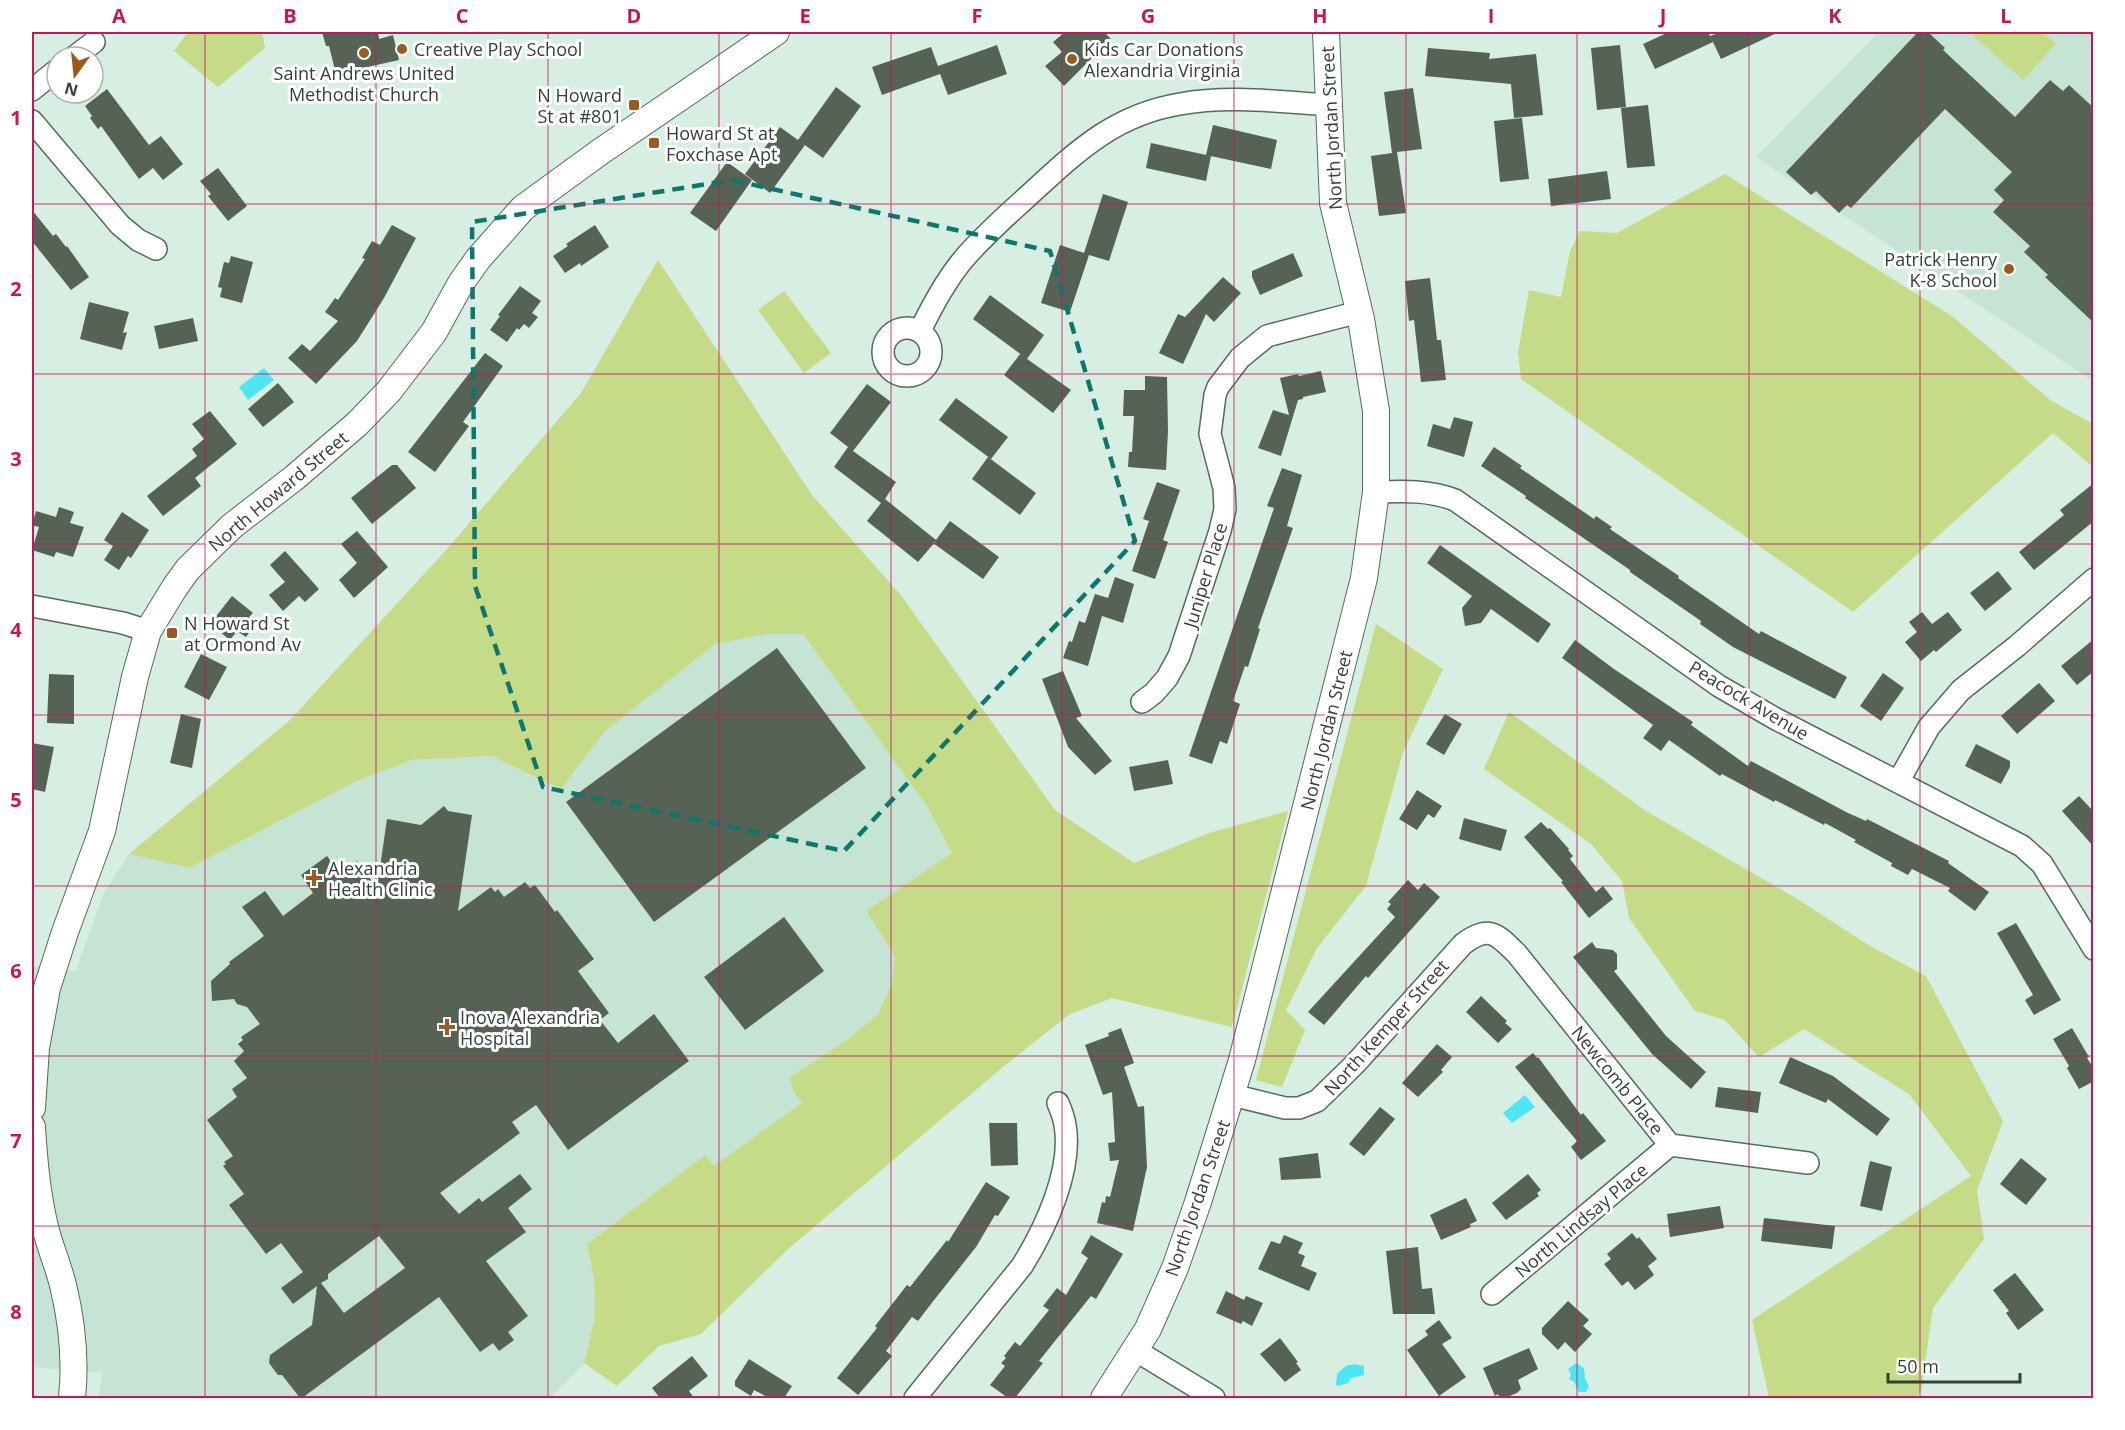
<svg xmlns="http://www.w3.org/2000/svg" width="2125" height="1430" font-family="'Open Sans',sans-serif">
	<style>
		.built { fill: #c5e4d4 }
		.green { fill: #c5db87 }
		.water { fill: #4fe5f4 }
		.building { fill: #566354; fill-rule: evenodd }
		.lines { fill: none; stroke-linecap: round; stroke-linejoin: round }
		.minor-casing { stroke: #566a5f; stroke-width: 24 }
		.tertiary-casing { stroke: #566a5f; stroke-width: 28 }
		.minor { stroke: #fff; stroke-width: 21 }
		.tertiary { stroke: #fff; stroke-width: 26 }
		.marked { fill: none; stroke: #0f766e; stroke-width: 4.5; stroke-dasharray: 12 8; stroke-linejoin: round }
		.grid { fill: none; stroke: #c2185b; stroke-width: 1.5; stroke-opacity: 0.55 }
		.poi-dot { fill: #9a5b23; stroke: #fff; stroke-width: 2 }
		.labels { text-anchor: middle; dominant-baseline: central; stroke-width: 6; stroke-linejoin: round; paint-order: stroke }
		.poi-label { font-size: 18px; fill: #363f3b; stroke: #fff; text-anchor: start }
		.street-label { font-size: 18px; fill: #363f3b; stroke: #fff }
		.neatline { fill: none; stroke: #c2185b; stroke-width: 2 }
		.grid-label { font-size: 20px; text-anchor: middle; font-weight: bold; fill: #c2185b }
	</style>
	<rect width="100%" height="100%" fill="#d7eee2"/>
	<path class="built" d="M1879 32H2093V381L1756 157Z
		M768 634H803L927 806 952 853 866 911 895 956 892 983 878 1014 847 1040 790 1077 803 1102 713 1167 705 1155 587 1244 594 1278 595 1318 584 1363 550 1398H99L102 1373 32 1367V966L76 971 104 892 129 854 189 868 357 781 411 760 492 756 561 789 604 732 715 644Z"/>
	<path class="green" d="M188 32H262L265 48 218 87 174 51Z
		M1969 32H2042L2056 44 2023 80Z
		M1725 174 1952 316 2050 400 2093 424V467L2053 433 1853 612 1521 379 1518 353 1529 290 1561 297 1570 251 1580 231 1617 233Z
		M658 260 812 495 900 594 1055 810 1134 863 1209 833 1288 811 1232 1027 1112 998 1070 1014 1004 1066 787 1250 701 1334 659 1346 617 1386 584 1363 595 1318 594 1278 587 1244 705 1155 714 1166 803 1102 794 1093 790 1077 847 1040 878 1014 892 983 895 956 866 911 952 853 927 806 803 634H768L715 644 604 732 561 789 492 756 411 760 357 781 189 868 129 854 290 720 447 549 581 393Z
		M784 291 831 353 804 373 758 310Z
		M1376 624 1443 669 1403 752 1366 886 1317 948 1286 1010 1305 1030 1282 1087 1256 1080Z
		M1509 712 1646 811 1799 900 1870 946 1926 976 2003 1121 1977 1190 1984 1239 1933 1308 1921 1392 1915 1398H1769L1752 1320 1971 1176 1909 1094 1804 1029 1759 1057 1725 1020 1695 1011 1629 918 1622 881 1591 844 1484 769Z"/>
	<path class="water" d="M264 368 274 380 248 400 239 387Z
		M1525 1095 1535 1107 1512 1123 1503 1113Z
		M1576 1363 1584 1368 1585 1379 1589 1386 1586 1392H1579L1574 1382 1569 1379 1571 1374 1568 1369Z
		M1354 1364 1364 1366V1375L1351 1378 1348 1383 1338 1386 1336 1385 1337 1374 1346 1366Z"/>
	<path class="building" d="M322 32H378L379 39 393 35 399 60 336 74 329 46H326Z
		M1065 32H1104L1111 39 1064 86 1045 66 1062 52 1053 42Z
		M1669 32H1708L1713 42 1655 69 1643 44Z
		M1721 32H1779L1721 59 1710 36Z
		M1918 32H1928L1945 48 1943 50 2015 117 2050 80 2063 91 2069 85 2094 108V323L2045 277 2048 275 2024 252 2030 246 1993 212 2004 200 1994 190 2012 172 1945 109 1851 208 1847 205 1839 213 1816 191 1811 195 1786 172Z
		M997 45 1007 74 948 95 940 74 882 95 872 67 931 47 938 66Z
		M1620 45 1626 107 1597 110 1591 48Z
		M1428 48 1490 53 1489 59 1536 54 1543 115 1514 118 1511 84 1425 76Z
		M836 87 861 106 823 158 802 143 805 145 770 193 745 174 780 127 798 140Z
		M1413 88 1422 149 1397 152 1406 213 1379 216 1371 156 1392 153 1384 92Z
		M107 89 149 145 161 136 183 164 163 180 153 168 139 179 101 126 98 129 90 118 92 116 85 106Z
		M1648 105 1655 166 1627 168 1621 108Z
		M1522 118 1529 179 1500 182 1494 121Z
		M1213 125 1277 140 1271 169 1206 155Z
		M1151 143 1211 156 1206 181 1146 168Z
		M727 162 752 180 716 231 690 213Z
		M218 168 247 206 228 221 208 196 211 194 200 181Z
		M1607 171 1611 199 1551 206 1548 179Z
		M1103 194 1128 202 1109 261 1089 255 1070 312 1041 303 1060 245 1084 253Z
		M32 210 53 236 56 234 66 247 67 246 89 277 71 290 32 241Z
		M392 225 416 238 384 298 357 341 316 384 288 358 302 344 310 351 338 321 325 312 335 298 338 300 365 259 362 258 372 241 380 245Z
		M595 225 609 247 581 266 580 263 565 273 553 256 568 246 566 244Z
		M1293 253 1303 276 1260 295 1252 277V271Z
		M231 256 253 262 242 303 220 297 222 288 218 287 224 262 229 263Z
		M1223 277 1241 293 1214 322 1206 314 1183 364 1159 353 1178 314 1185 317Z
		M1430 278 1437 340H1441L1446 380 1421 382 1414 320 1409 321 1405 281Z
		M520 286 541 301 532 313 538 317 529 328 524 324 519 330 517 328 507 342 490 330 500 316 498 315Z
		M990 295 1044 335 1027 359 973 319Z
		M89 302 129 312 123 333 127 332 122 350 80 339Z
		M193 318 198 341 159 349 154 326Z
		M485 353 503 366 463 422 469 426 435 472 408 452Z
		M1020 354 1071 390 1053 413 1004 375Z
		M1321 371 1326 392 1303 397V399L1298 400 1281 456 1258 448 1273 410 1289 415 1280 378 1298 374 1299 376Z
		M1145 376 1167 377 1168 431 1166 470 1128 467 1129 452H1132L1134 416H1123L1124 390H1145Z
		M278 383 294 402 263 427 248 409Z
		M867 384 891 402 853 451 896 482 885 499 936 540 950 521 999 557 983 579 933 543 935 542 918 562 867 521 881 503 834 467 848 447 852 450 830 433Z
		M956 398 1008 437 991 459 939 420Z
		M210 411 237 444 195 478 201 486 163 516 147 496 197 456 192 449 204 439 192 424Z
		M1454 417 1473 422 1464 457 1427 446 1433 424 1450 429Z
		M1494 447 1522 466 1520 468 1594 519 1596 516 1612 527 1610 529 1679 576 1678 578 1759 634 1761 631 1847 677 1835 699 1733 647 1700 624 1701 621 1630 572V570L1525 498 1526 496 1481 466Z
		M988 457 1036 493 1020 515 972 479Z
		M392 465H397L416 488 372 524 351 498Z
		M1282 468 1302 475 1287 526 1293 528 1258 628 1260 629 1248 667 1245 666 1233 701 1240 704 1227 744 1220 741 1212 764 1189 756 1274 508 1267 506Z
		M1157 482 1180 490 1163 540 1168 542 1155 579 1132 571 1149 521 1143 519Z
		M2094 483V521L2034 570 2019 552 2064 515 2060 510Z
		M59 507 74 512 70 523 84 527 73 557 56 552 54 557 32 550 39 527 32 525 36 511 56 517Z
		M122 512 149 530 131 558 128 556 119 570 104 560 113 546 104 540Z
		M357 531 388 567 354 598 339 580 357 563 341 544Z
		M1440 545 1551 624 1538 643 1491 609 1481 623 1465 626 1462 608 1472 596 1427 563Z
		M285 551 319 589 305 602 299 596 283 611 269 595 285 582 270 565Z
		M1998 571 2012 589 1985 611 1970 593Z
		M1115 577 1134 584 1123 623 1102 616 1088 666 1063 658 1069 641 1072 642 1079 621 1085 623 1095 594 1108 598Z
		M232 596 253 613 249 617 256 623 246 637 237 631 230 640 210 624Z
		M1922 612 1932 624 1948 612 1962 630 1936 652 1934 650 1921 661 1905 642 1917 632 1909 622Z
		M2094 639V671L2077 685 2061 666Z
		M1575 640 1614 669 1693 722 1691 725 1748 766 1751 761 1846 812 1866 821 1867 819 1949 861 1948 863 1989 892 1975 911 1948 891 1950 888 1912 869 1908 875 1891 866 1892 863 1854 842 1856 840 1825 823 1824 825 1775 800 1774 802 1722 774 1720 776 1669 740 1661 751 1643 738 1653 725 1562 658Z
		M777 648 866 768 654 922 566 802Z
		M201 654 227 667 209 700 184 687Z
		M1063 671 1082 716 1076 718 1112 761 1095 775 1068 747 1042 679Z
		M1883 673 1904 688 1881 721 1860 706Z
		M49 674 74 675V724L47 723Z
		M2039 683 2055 701 2017 734 2001 716Z
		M181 714 201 719 192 768 170 763Z
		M1445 714 1462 724 1444 755 1426 744Z
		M32 743 54 747 45 792 32 789Z
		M1976 744 2010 761V767L2001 784 1965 766Z
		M1168 760 1173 784 1134 791 1129 767Z
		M1417 790 1442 806 1434 818 1428 814 1417 830 1399 819Z
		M2079 796 2094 812V847L2062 811Z
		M444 806 448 811 472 815 458 911 491 887 495 892 498 889 504 897 525 882 530 888 535 885 555 912 557 910 594 959 578 971 609 1013 600 1020 618 1043 654 1014 689 1061 568 1150 536 1105 512 1122 520 1133 440 1193 459 1214 479 1198 482 1202 520 1174 532 1189 508 1208 526 1232 486 1261 528 1316 508 1332 514 1340 499 1351 493 1343 480 1352 439 1297 302 1398H300L282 1375H278L269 1363 270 1355 312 1325 317 1286 293 1304 281 1288 303 1272 281 1243 266 1254 229 1205 244 1194 223 1166 226 1164 224 1162 233 1156 207 1120 237 1097 232 1089 247 1078 234 1061 244 1051 238 1044 243 1040 241 1037 260 1024 247 1007 237 1004 234 999 212 1001 211 981 230 964 229 962 264 936 242 907 265 891 283 916 313 893 301 875 327 856 340 874 357 861 377 888 387 819 421 825ZM379 1236 405 1268 344 1313 321 1283 328 1279V1274Z
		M1464 818 1507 830 1501 851 1459 839Z
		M1541 822 1548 829 1550 828 1569 849 1568 850 1573 856 1570 859 1596 892 1603 886 1613 899 1589 918 1561 882 1563 881 1524 837Z
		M1408 880 1418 890 1424 883 1440 897 1368 978 1366 976 1324 1025 1308 1012 1395 917 1387 909 1391 904 1388 902Z
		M784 917 824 971 745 1030 704 977Z
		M2016 923 2061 1000 2034 1015 2025 1000 2033 995 1997 933Z
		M1592 942 1596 948 1613 950 1617 954V969L1614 971 1666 1036 1706 1072 1691 1089 1652 1054 1573 957Z
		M1481 996 1507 1021 1505 1023 1512 1029 1498 1043 1466 1012Z
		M1121 1028 1134 1063 1124 1067 1138 1107 1144 1106 1147 1167 1133 1231 1097 1223 1102 1202 1105 1203 1106 1196 1110 1197 1119 1160 1110 1161 1108 1143 1115 1142 1112 1092 1103 1095 1085 1045 1109 1036 1108 1033Z
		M2072 1028 2089 1057 2087 1058 2094 1069V1081L2079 1089 2067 1068 2069 1066 2053 1039Z
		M1437 1044 1452 1057 1441 1070 1443 1072 1418 1097 1402 1083Z
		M1533 1053 1537 1058 1538 1057 1581 1115 1583 1113 1606 1141 1581 1160 1571 1147 1577 1141 1515 1067Z
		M1790 1057 1833 1076 1890 1119 1877 1136 1828 1099 1826 1103 1779 1083Z
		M1718 1087 1761 1092 1758 1113 1715 1107Z
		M1380 1107 1395 1119 1364 1156 1349 1144Z
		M989 1123H1017L1018 1165 991 1166Z
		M1318 1153 1321 1178 1281 1180 1279 1158Z
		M2021 1158 2047 1179 2026 1205 2000 1184Z
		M1870 1161 1892 1167 1882 1211 1860 1206Z
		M1528 1174 1541 1190 1537 1193 1539 1196 1506 1220 1492 1203Z
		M986 1182 1010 1197 998 1216 995 1215 976 1247 931 1304 918 1321 912 1317 886 1351 892 1356 858 1395 837 1378 877 1328 875 1326 907 1285 910 1287 947 1240 948 1242Z
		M1466 1198 1477 1221 1470 1224 1471 1227 1441 1240 1430 1215Z
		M1720 1206 1724 1228 1670 1237 1667 1214Z
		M1764 1218 1835 1226 1832 1249 1761 1241Z
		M1632 1233 1637 1239 1639 1237 1657 1259 1648 1266 1654 1275 1635 1290 1628 1281 1622 1286 1604 1264 1611 1259 1607 1254Z
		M1091 1235 1123 1254 1096 1299 1091 1296 1039 1361 1043 1363 1015 1398H1008L990 1385 1005 1366 1001 1363 1006 1358 1004 1356 1015 1342 1020 1346 1049 1310 1043 1306 1057 1288 1066 1295 1088 1258 1081 1253Z
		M1284 1235 1303 1243 1298 1253 1305 1256 1301 1266 1317 1273 1309 1291 1258 1269 1271 1241 1280 1244Z
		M1418 1247 1422 1289 1432 1288 1435 1314H1393L1386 1251Z
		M2015 1273 2044 1310 2018 1330 2006 1313 2009 1311 1993 1290Z
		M1226 1291 1244 1300 1246 1296 1263 1303 1252 1326 1243 1321 1241 1324 1216 1313Z
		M1568 1301 1589 1320 1583 1326 1592 1334 1575 1352 1565 1342 1558 1350 1542 1334V1328Z
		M1439 1320 1452 1338 1442 1344 1466 1377 1439 1396 1407 1350 1428 1335 1425 1331Z
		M1280 1338 1298 1362 1296 1363 1301 1370 1285 1382 1260 1354Z
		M1529 1348 1538 1369 1518 1380 1521 1389 1517 1393 1507 1397 1504 1396 1500 1398 1498 1394 1495 1396 1483 1368Z
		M692 1356 708 1376 689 1391 694 1398H660L652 1388Z
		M749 1359 792 1386 784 1398H769L754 1390 751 1396 735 1386V1381Z"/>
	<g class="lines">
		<g class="minor-casing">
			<path id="minor" d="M74 57 94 42
				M32 90 57 70
				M32 121 120 225 138 240 156 249
				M883 352a24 24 0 1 1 48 0a24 24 0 1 1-48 0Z
				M920 331C932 306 945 282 962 261 982 237 1005 217 1027 197 1075 153 1113 115 1180 104 1229 95 1280 102 1330 105
				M1376 492C1404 491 1429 490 1455 500L1719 686 1776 719 2022 846 2042 864 2094 949
				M32 606 123 623 148 631
				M1142 702 1154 693 1167 678 1179 656 1220 531 1225 509 1224 488 1210 434 1215 395 1218 387 1240 358 1267 336 1359 312
				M1898 782 1929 727 1961 690 2017 646 2094 579
				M1232 1095 1285 1108H1299L1317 1101 1355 1064 1463 944C1489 925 1496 933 1517 954L1670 1145 1808 1163
				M1492 1294 1670 1145
				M1135 1350 1214 1398
				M915 1398 1022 1266C1045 1229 1073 1170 1065 1125 1064 1118 1061 1110 1058 1103"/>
		</g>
		<g class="tertiary-casing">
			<path id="tertiary" d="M32 1108 36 1048 47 988 65 932 102 831 135 677 148 631 175 587 188 569 232 526 294 478 357 424 389 391 434 332 461 283 478 259 523 208 600 152 776 32
				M32 1127C34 1161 37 1194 45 1227 50 1247 58 1265 63 1285 72 1322 76 1360 72 1398
				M1104 1398 1148 1329 1175 1268 1198 1202 1242 1060 1364 578 1376 492V411L1361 319 1333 203 1326 32"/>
		</g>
		<use href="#minor" class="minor"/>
		<use href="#tertiary" class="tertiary"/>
	</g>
	<path class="marked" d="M732 180 1050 251 1135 541 844 851 543 787 475 586 472 222Z"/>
	<path class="grid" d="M205 32V1398M376 32V1398M548 32V1398M719 32V1398M891 32V1398M1062 32V1398M1234 32V1398M1406 32V1398M1577 32V1398M1749 32V1398M1920 32V1398M32 204H2094M32 374H2094M32 544H2094M32 715H2094M32 886H2094M32 1056H2094M32 1226H2094"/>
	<g class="poi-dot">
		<circle cx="402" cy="49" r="6"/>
		<circle cx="364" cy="53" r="6"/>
		<circle cx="1072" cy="59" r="6"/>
		<rect x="628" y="99" width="12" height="12" rx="3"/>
		<rect x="648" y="137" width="12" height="12" rx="3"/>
		<circle cx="2009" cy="269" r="6"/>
		<rect x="166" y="627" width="12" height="12" rx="3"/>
		<path d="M311 869h6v6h6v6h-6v6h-6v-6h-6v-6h6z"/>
		<path d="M444 1018h6v6h6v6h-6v6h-6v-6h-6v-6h6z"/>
	</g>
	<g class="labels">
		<g class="poi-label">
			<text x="414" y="49">Creative Play School</text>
			<text x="1084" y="49">Kids Car Donations<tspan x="1084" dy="21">Alexandria Virginia</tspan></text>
			<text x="364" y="73" text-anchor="middle">Saint Andrews United<tspan x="364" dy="21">Methodist Church</tspan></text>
			<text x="622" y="95" text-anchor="end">N Howard<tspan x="622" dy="21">St at #801</tspan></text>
			<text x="666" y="133">Howard St at<tspan x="666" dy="21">Foxchase Apt</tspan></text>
			<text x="1997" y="259" text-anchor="end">Patrick Henry<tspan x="1997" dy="21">K-8 School</tspan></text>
			<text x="184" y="623">N Howard St<tspan x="184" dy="21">at Ormond Av</tspan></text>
			<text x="328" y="868">Alexandria<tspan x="328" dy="21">Health Clinic</tspan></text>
			<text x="460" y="1017">Inova Alexandria<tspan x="460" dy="21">Hospital</tspan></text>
		</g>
		<g class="street-label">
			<text transform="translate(1331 128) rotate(-93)">North Jordan Street</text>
			<text transform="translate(278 491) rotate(-40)">North Howard Street</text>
			<text transform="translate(1205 575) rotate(-73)">Juniper Place</text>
			<text transform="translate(1749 700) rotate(31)">Peacock Avenue</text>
			<text transform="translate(1326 730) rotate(-76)">North Jordan Street</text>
			<text transform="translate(1386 1027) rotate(-48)">North Kemper Street</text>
			<text transform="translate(1618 1080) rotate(51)">Newcomb Place</text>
			<text transform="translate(1197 1198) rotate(-71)">North Jordan Street</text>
			<text transform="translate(1581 1220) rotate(-40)">North Lindsay Place</text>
		</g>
	</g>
	<rect width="2125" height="1430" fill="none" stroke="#ffffff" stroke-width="66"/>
	<g transform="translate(75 75) rotate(195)"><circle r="28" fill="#ffffff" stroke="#afb2b1" stroke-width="1.5"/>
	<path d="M0-4.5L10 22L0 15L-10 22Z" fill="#9a5b23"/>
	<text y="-9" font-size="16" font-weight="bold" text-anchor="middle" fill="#363f3b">N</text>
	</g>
	<path d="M1888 1373v9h132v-9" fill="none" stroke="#363f3b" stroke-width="3"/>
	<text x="1897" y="1373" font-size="18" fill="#363f3b" stroke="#ffffff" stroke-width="4.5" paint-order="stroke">50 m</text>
	<rect x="33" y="33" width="2059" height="1364" class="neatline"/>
	<g class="grid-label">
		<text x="119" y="23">A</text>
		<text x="290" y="23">B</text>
		<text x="462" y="23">C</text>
		<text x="634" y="23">D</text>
		<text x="805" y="23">E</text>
		<text x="977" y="23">F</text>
		<text x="1148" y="23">G</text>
		<text x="1320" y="23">H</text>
		<text x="1491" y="23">I</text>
		<text x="1663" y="23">J</text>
		<text x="1835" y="23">K</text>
		<text x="2006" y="23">L</text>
		<text x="16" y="125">1</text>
		<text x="16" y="296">2</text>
		<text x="16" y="466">3</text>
		<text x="16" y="637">4</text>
		<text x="16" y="807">5</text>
		<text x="16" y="978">6</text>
		<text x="16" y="1148">7</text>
		<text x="16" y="1319">8</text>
	</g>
</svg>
